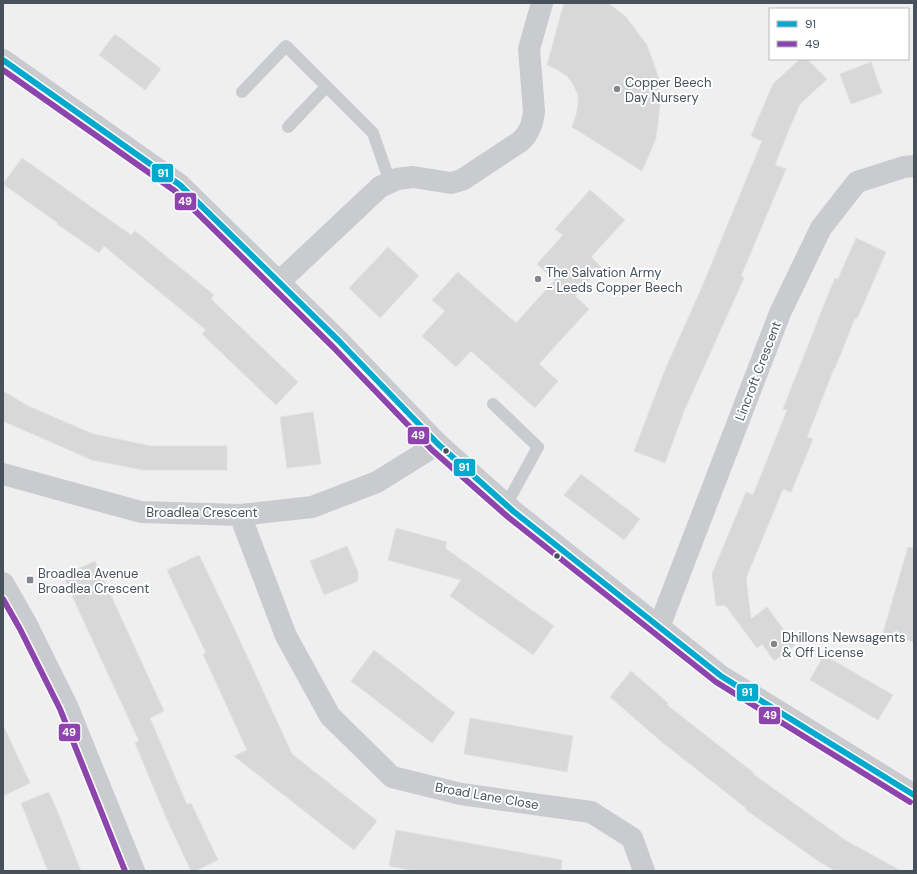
<svg xmlns="http://www.w3.org/2000/svg" width="917" height="874" font-family="'DM Sans',sans-serif">
	<style>
		.building { fill: #d8d8d9; stroke: #e0e1e2 }
		.lines { fill: none; stroke-linecap: round; stroke-linejoin: round }
		.service { stroke: #c9cbce; stroke-width: 12 }
		.minor { stroke: #c9cbce; stroke-width: 22 }
		.tertiary { stroke: #c9cbce; stroke-width: 22 }
		.bus-1-casing { stroke: #fff; stroke-width: 9 }
		.bus-2-casing { stroke: #fff; stroke-width: 9 }
		.bus-1 { stroke: #00a9ce; stroke-width: 6 }
		.bus-2 { stroke: #8e44ad; stroke-width: 6 }
		.poi-dot { fill: #82888f; stroke: #fff; stroke-width: 1.5 }
		.bus-dot { fill: #47505b; stroke: #fff; stroke-width: 1.5 }
		.labels { text-anchor: middle; dominant-baseline: central; stroke-width: 4; stroke-linejoin: round; paint-order: stroke }
		.poi-label { font-size: 13px; fill: #47505b; stroke: #fff; text-anchor: start }
		.street-label { font-size: 13px; fill: #47505b; stroke: #fff }
		.line-badge { stroke: #fff; stroke-width: 1.5 }
		.badge-label { font-size: 11px; text-anchor: middle; font-weight: bold; fill: #fff }
	</style>
	<rect width="100%" height="100%" fill="#efefef"/>
	<path class="building" d="M564 3H608L626 17 647 45 658 76 660 105 656 138 642 171 572 127 576 115 578 105V95L573 84 567 76 558 70 547 65Z
		M115 34 161 69 145 90 99 55Z
		M800 59H807L827 79 800 104 787 134 775 165 786 169 741 276 744 278 684 411 665 463 634 451 665 370 702 287 762 141 751 136 758 119 773 84Z
		M871 62 882 93 851 104 840 74Z
		M22 158 131 235 135 231 214 295 211 299 298 382 276 405 202 334 206 330 104 246 99 253 57 224 58 223 3 184Z
		M590 190 625 220 591 257 601 267 575 296 589 309 539 364 558 381 535 408 471 351 456 367 422 336 445 311 432 300 458 272 516 323 555 280 537 264 563 235 555 229Z
		M856 238 886 252 857 319 855 318 835 368H834L807 437 813 439 791 492 783 489 746 578 751 619 767 607 795 645 774 661 762 644 757 648 725 605 716 606 712 574 746 492 753 495 787 410 783 409 824 305 835 278 838 279Z
		M388 247 419 276 380 318 349 288Z
		M3 391 28 406 93 434 151 446H227V470H143L92 460 3 421Z
		M313 412 321 464 287 468 280 417Z
		M581 474 640 519 624 540 564 495Z
		M396 528 447 542 445 548 554 626 533 655 450 596 461 580 388 560Z
		M347 546 358 572V581L324 595 310 561Z
		M908 547 914 548V642L883 633Z
		M199 555 234 628 292 754 377 821 354 850 234 756 247 750 203 654 206 653 167 570Z
		M95 561 164 711 150 718 187 805 191 803 218 860 195 871H191L165 815 135 743 139 741 63 576Z
		M374 650 455 713 432 743 351 681Z
		M824 655 893 695 878 720 810 680Z
		M631 671 668 703 667 705 754 773 753 774 845 840 901 871H835L818 861 745 809 746 808 663 743 610 697Z
		M470 718 573 736 567 772 464 754Z
		M3 725 30 783 3 796Z
		M49 792 58 813 81 871H48L21 803Z
		M396 830 562 860 561 871H416L389 866Z"/>
	<g class="lines">
		<path class="service" d="M242 92 286 46 373 133 390 182
			M288 127 326 87
			M493 404 538 447 506 505"/>
		<path class="minor" d="M279 282 380 187 397 179 413 177 451 183 462 180 521 141C530 132 533 123 534 111L529 49 542 3
			M3 474 141 512 240 515 312 507 377 482 438 444
			M240 515 286 636 330 716 392 777 461 794 591 812 632 838 644 871
			M3 583 27 625 67 706 134 871
			M659 627 780 313 821 228 857 182 904 167 914 166"/>
		<path class="tertiary" d="M3 60 180 185 339 341 438 444 513 511 721 676 914 795"/>
		<g class="bus-1-casing">
			<path id="bus-1" d="M3 60 180 185 339 341 438 444 513 511 721 676 914 795"/>
		</g>
		<g class="bus-2-casing">
			<path id="bus-2" d="M3 70 175 191 333 347 432 450 508 517 716 682 910 802
				M3 599 20 629 60 709 125 871"/>
		</g>
		<use href="#bus-1" class="bus-1"/>
		<use href="#bus-2" class="bus-2"/>
	</g>
	<g class="poi-dot">
		<circle cx="617" cy="89" r="4"/>
		<circle cx="538" cy="279" r="4"/>
		<rect x="26" y="576" width="8" height="8" rx="2"/>
		<circle cx="774" cy="644" r="4"/>
	</g>
	<g class="bus-dot">
		<circle cx="446" cy="451" r="3.5"/>
		<circle cx="557" cy="556" r="3.5"/>
	</g>
	<g class="labels">
		<g class="poi-label">
			<text x="625" y="82">Copper Beech<tspan x="625" dy="15">Day Nursery</tspan></text>
			<text x="546" y="272">The Salvation Army<tspan x="546" dy="15">- Leeds Copper Beech</tspan></text>
			<text x="38" y="573">Broadlea Avenue<tspan x="38" dy="15">Broadlea Crescent</tspan></text>
			<text x="782" y="637">Dhillons Newsagents<tspan x="782" dy="15">&amp; Off License</tspan></text>
		</g>
		<g class="street-label">
			<text transform="translate(758 371) rotate(-69)">Lincroft Crescent</text>
			<text x="202" y="512">Broadlea Crescent</text>
			<text transform="translate(487 796) rotate(10)">Broad Lane Close</text>
		</g>
	</g>
	<g class="line-badge">
		<rect x="151" y="163" width="23" height="20" rx="4" fill="#00a9ce"/>
		<rect x="174" y="192" width="23" height="19" rx="4" fill="#8e44ad"/>
		<rect x="407" y="426" width="23" height="19" rx="4" fill="#8e44ad"/>
		<rect x="453" y="458" width="23" height="19" rx="4" fill="#00a9ce"/>
		<rect x="736" y="683" width="23" height="19" rx="4" fill="#00a9ce"/>
		<rect x="758" y="706" width="23" height="19" rx="4" fill="#8e44ad"/>
		<rect x="58" y="723" width="23" height="19" rx="4" fill="#8e44ad"/>
	</g>
	<g class="badge-label">
		<text x="163" y="177">91</text>
		<text x="185" y="205">49</text>
		<text x="418" y="439">49</text>
		<text x="464" y="471">91</text>
		<text x="747" y="696">91</text>
		<text x="770" y="719">49</text>
		<text x="69" y="736">49</text>
	</g>
	<rect width="917" height="874" fill="none" stroke="#47505b" stroke-width="8"/>
	<rect x="769" y="8" width="140" height="52" fill="#ffffff" stroke="#b5b9bd"/>
	<rect x="777" y="21" width="20" height="6" fill="#00a9ce" stroke="#b5b9bd"/>
	<text x="805" y="28" font-size="12" fill="#47505b">91</text>
	<rect x="777" y="41" width="20" height="6" fill="#8e44ad" stroke="#b5b9bd"/>
	<text x="805" y="48" font-size="12" fill="#47505b">49</text>
</svg>
